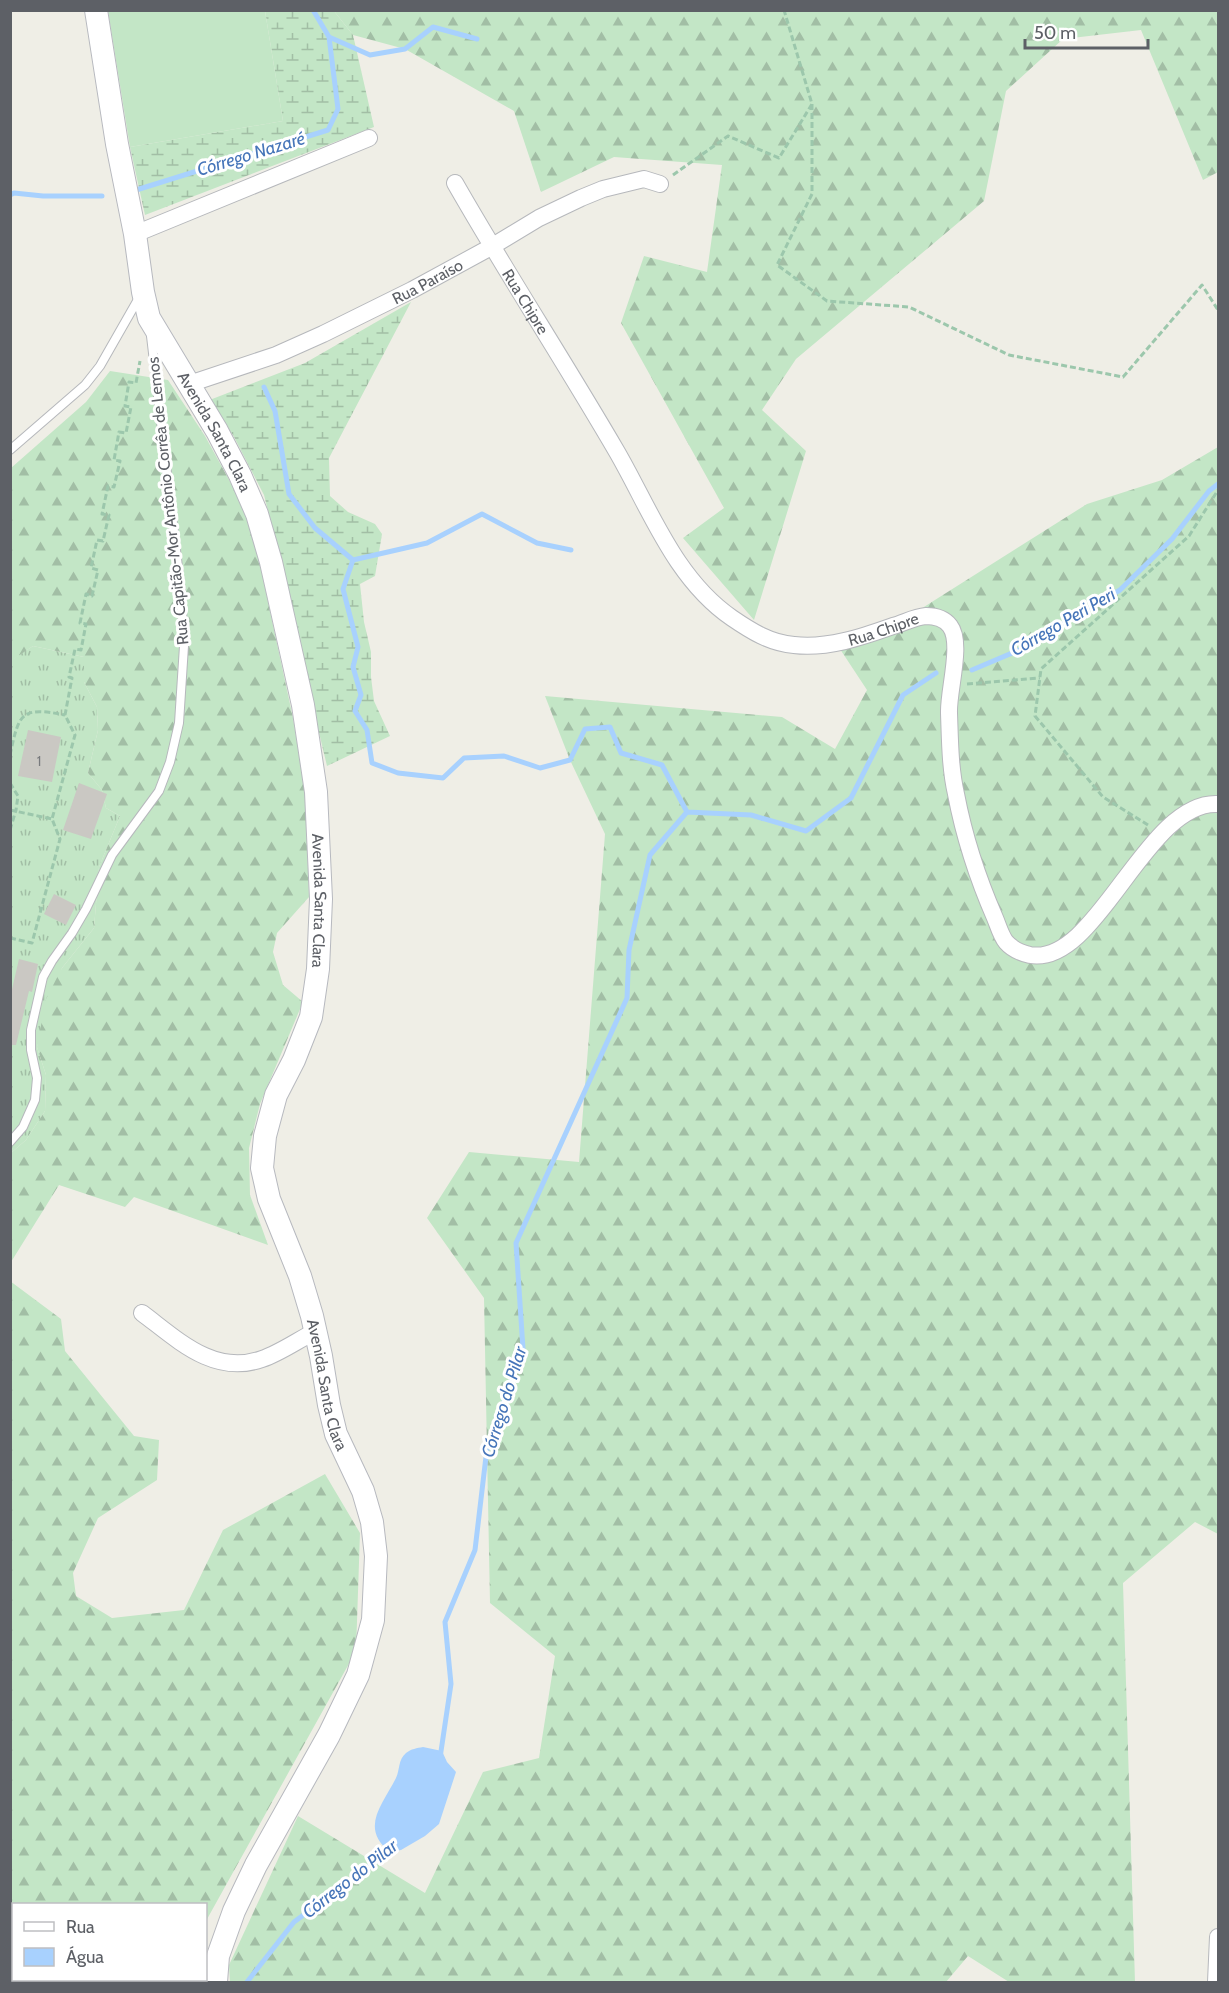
<svg xmlns="http://www.w3.org/2000/svg" width="1229" height="1993" font-family="Cabin,sans-serif">
	<style>
		.grass { fill: url(#grass-tufts) }
		.forest { fill: url(#forest-firs) }
		.wetland { fill: url(#wetland-marsh) }
		.pitch { fill: #c3e6c6 }
		.water { fill: #a8d1fe }
		.lines { fill: none; stroke-linecap: round; stroke-linejoin: round }
		.stream { stroke: #a8d1fe; stroke-width: 5 }
		.building { fill: #cac8c3 }
		.lane-casing { stroke: #b6b8bc; stroke-width: 10 }
		.street-casing { stroke: #b6b8bc; stroke-width: 18 }
		.secondary-casing { stroke: #b7b9bf; stroke-width: 24 }
		.path { stroke: #9cc7ac; stroke-width: 3; stroke-dasharray: 6 3; stroke-linecap: butt }
		.lane { stroke: #fff; stroke-width: 8 }
		.street { stroke: #fff; stroke-width: 16 }
		.secondary { stroke: #fff; stroke-width: 22 }
		.labels { text-anchor: middle; dominant-baseline: central; stroke-width: 6; stroke-linejoin: round; paint-order: stroke }
		.number-label { font-size: 14px; fill: #787a7d }
		.street-label { font-size: 16px; fill: #5d6066; stroke: #fff }
		.water-label { font-size: 18px; font-style: italic; fill: #4675b9; stroke: #fff }
	</style>
	<defs>
		<pattern id="grass-tufts" width="24" height="20" patternUnits="userSpaceOnUse" patternTransform="scale(1.5)"><rect width="24" height="20" fill="#c3e6c6"/><path d="M3 7l-1-3M5 7V3M7 7l1-3M15 17l-1-3M17 17v-4M19 17l1-3" fill="none" stroke="#a2bea5"/></pattern>
		<pattern id="forest-firs" width="22" height="20" patternUnits="userSpaceOnUse" patternTransform="scale(1.5)"><rect width="22" height="20" fill="#c3e6c6"/><path d="M5 1l3.5 6h-7zM16 11l3.5 6h-7z" fill="#a2bea5"/></pattern>
		<pattern id="wetland-marsh" width="20" height="14" patternUnits="userSpaceOnUse" patternTransform="scale(1.5)"><rect width="20" height="14" fill="#c3e6c6"/><path d="M1 5h8M5 5V1M11 12h8M15 12V8" fill="none" stroke="#a2bea5"/></pattern>
	</defs>
	<rect width="100%" height="100%" fill="#efeee6"/>
	<path class="grass" d="M33 646 84 657V682L97 707 98 730 88 773 102 790 106 808 120 816 99 867 94 928 62 968 37 1047 46 1075 45 1111 26 1140 11 1153 10 661Z"/>
	<path class="forest" d="M334 11H1218V172L1203 180 1141 30 1063 39 1006 91 984 201 796 359 762 410 806 451 754 620 683 538 724 508 621 323 644 256 707 272 722 165 614 157 541 192 514 111 405 49 353 35Z
		M110 371 168 380 205 436 250 518 293 718 305 793 309 897 277 933 273 952 283 985 303 1002 260 1104 249 1148 250 1195 268 1245 134 1197 125 1207 59 1185 11 1262V1153L26 1140 45 1111 46 1075 37 1047 46 999 62 968 94 928 99 867 120 816 106 808 102 790 88 773 98 730 97 707 84 682V657L33 646 11 661V468L86 402Z
		M1218 447V1534L1195 1522 1123 1583 1135 1982H1009L968 1956 946 1982H230L229 1965 298 1816 425 1893 483 1772 539 1758 555 1656 490 1603 484 1298 427 1218 469 1152 579 1162 605 834 570 760 545 696 782 717 835 749 867 690 838 646 878 636 1087 504 1162 480Z
		M10 1281 61 1319 65 1351 134 1436 159 1440 157 1480 98 1518 73 1573 76 1596 112 1618 184 1610 223 1530 325 1474 360 1533 356 1651 206 1921V1904H14V1980H193V1982H11Z"/>
	<path class="wetland" d="M265 11H334L353 35 374 127 145 215 130 147 283 121Z
		M411 302 329 458 330 496 348 512 375 524 382 534 375 576 360 584 364 622 371 652V677L374 701 390 736 327 766 304 670 289 594 264 495 233 435 207 401 305 363Z"/>
	<path class="pitch" d="M108 11H265L283 121 130 147Z"/>
	<path class="water" d="M423 1747 442 1751 447 1762 456 1772 439 1824 425 1836 401 1850 390 1852C359 1828 383 1804 396 1778 400 1769 398 1760 406 1753 411 1749 417 1748 423 1747Z"/>
	<g class="lines">
		<path class="stream" d="M329 37 370 55 405 49 433 27 477 39
			M133 191 328 130 338 109 329 37 313 10
			M10 195 14 193 43 196H102
			M264 387 275 411 289 494 315 528 353 560 427 543 482 514 537 543 571 550
			M353 560 343 589 358 647 353 667 361 695 355 711 367 730 372 763 398 773 443 778 464 758 504 756 540 768 570 760 585 729 610 727 621 753 662 765 687 812 751 815 806 831 851 798 903 695 936 673
			M972 670 1019 650 1120 590 1172 539 1209 491 1218 484
			M440 1758 451 1684 445 1622 475 1550 487 1448 523 1349 516 1243 627 998 629 950 650 855 687 812
			M247 1982 294 1922 394 1848"/>
	</g>
	<path class="building" d="M28 730 61 737 52 782 18 776Z
		M79 783 107 794 91 839 63 830Z
		M54 894 76 905 66 925 44 914Z
		M19 959 38 964 32 992 29 991 16 1045H10V998Z"/>
	<g class="lines">
		<g class="lane-casing">
			<path id="lane" d="M10 450 85 385 100 366 140 296
				M10 1142 23 1127 35 1100 37 1078 31 1050V1030L43 977 52 961 72 933 86 909 112 855 159 791 170 762 179 723 184 646 181 593 151 336"/>
		</g>
		<g class="street-casing">
			<g id="street">
				<path id="s1" d="M455 183C507 274 564 361 617 452 650 509 675 579 732 618 751 631 770 643 794 645 827 649 862 637 893 626 904 623 914 617 926 616 935 616 944 618 950 626 963 643 948 691 949 713 950 740 950 768 956 794 964 836 978 879 995 918 998 925 1001 936 1006 942 1013 950 1021 953 1030 955 1097 967 1146 800 1218 804"/>
				<path d="M135 234 369 138"/>
				<path id="s2" d="M189 384 276 355 323 334 412 290 491 247 539 218 581 198 603 189 644 179 660 184"/>
				<path d="M142 1313C178 1340 214 1376 262 1359 280 1353 298 1340 316 1331"/>
				<path d="M1216 1982 1218 1937"/>
			</g>
		</g>
		<g class="secondary-casing">
			<g id="secondary">
				<path id="s3" d="M96 10 117 144 135 234 143 292 149 318 217 431 240 475 257 514 271 562 303 705 316 792 321 899 318 969 311 1017 294 1060 276 1095 265 1136 262 1168 269 1199 300 1276 312 1316 321 1356 329 1405 336 1434 363 1491 372 1522 376 1556 373 1620 358 1675 329 1735 256 1865 234 1911 218 1956 216 1982"/>
			</g>
		</g>
		<path class="path" d="M812 104V194L777 265 827 301 909 307 1009 355 1123 377 1202 285 1218 310
			M673 175 728 136 779 158 812 104 784 10
			M967 684 1040 678
			M10 755C19 714 20 706 65 715
			M10 783 18 796 16 810 14 811
			M10 810 52 819
			M1148 825 1103 797 1035 716 1041 669 1189 536 1218 490
			M10 830 16 810
			M10 938 32 943 60 839 52 819 75 735 65 715 72 678 69 677 75 649 81 650 86 624 80 623 86 594 92 596 98 570 91 568 97 540 103 541 109 515 102 514 108 486 114 487 120 461 114 460 119 432 126 433 131 407 125 406 129 382 136 383 140 361"/>
		<use href="#lane" class="lane"/>
		<use href="#street" class="street"/>
		<use href="#secondary" class="secondary"/>
	</g>
	<g class="labels">
		<g class="number-label">
			<text x="39" y="761">1</text>
		</g>
		<g class="street-label">
			<text stroke="none"><textPath href="#s2" startOffset="260">Rua Paraíso</textPath></text>
			<text stroke="none"><textPath href="#s1" startOffset="138">Rua Chipre</textPath></text>
			<text stroke="none"><textPath href="#s3" startOffset="444">Avenida Santa Clara</textPath></text>
			<text transform="translate(168 501) rotate(-96)">Rua Capitão-Mor Antônio Corrêa de Lemos</text>
			<text stroke="none"><textPath href="#s1" startOffset="678">Rua Chipre</textPath></text>
			<text stroke="none"><textPath href="#s3" startOffset="930">Avenida Santa Clara</textPath></text>
			<text stroke="none"><textPath href="#s3" startOffset="1434">Avenida Santa Clara</textPath></text>
		</g>
		<g class="water-label">
			<text transform="translate(251 154) rotate(-17)">Córrego Nazaré</text>
			<text transform="translate(1063 622) rotate(-30)">Córrego Peri Peri</text>
			<text transform="translate(504 1402) rotate(-73)">Córrego do Pilar</text>
			<text transform="translate(350 1879) rotate(-38)">Córrego do Pilar</text>
		</g>
	</g>
	<rect width="1229" height="1993" fill="none" stroke="#5d6066" stroke-width="24"/>
	<rect x="12" y="1903" width="195" height="78" fill="#ffffff" stroke="#bebfc2" stroke-width="1.5"/>
	<rect x="24" y="1922" width="30" height="9" fill="#ffffff" stroke="#bebfc2" stroke-width="1.5"/>
	<text x="66" y="1933" font-size="18" fill="#5d6066">Rua</text>
	<rect x="24" y="1948" width="30" height="18" fill="#a8d1fe" stroke="#bebfc2" stroke-width="1.5"/>
	<text x="66" y="1963" font-size="18" fill="#5d6066">Água</text>
	<path d="M1025 39v9h123v-9" fill="none" stroke="#5d6066" stroke-width="3"/>
	<text x="1034" y="39" font-size="18" fill="#5d6066" stroke="#ffffff" stroke-width="4.5" paint-order="stroke">50 m</text>
</svg>
